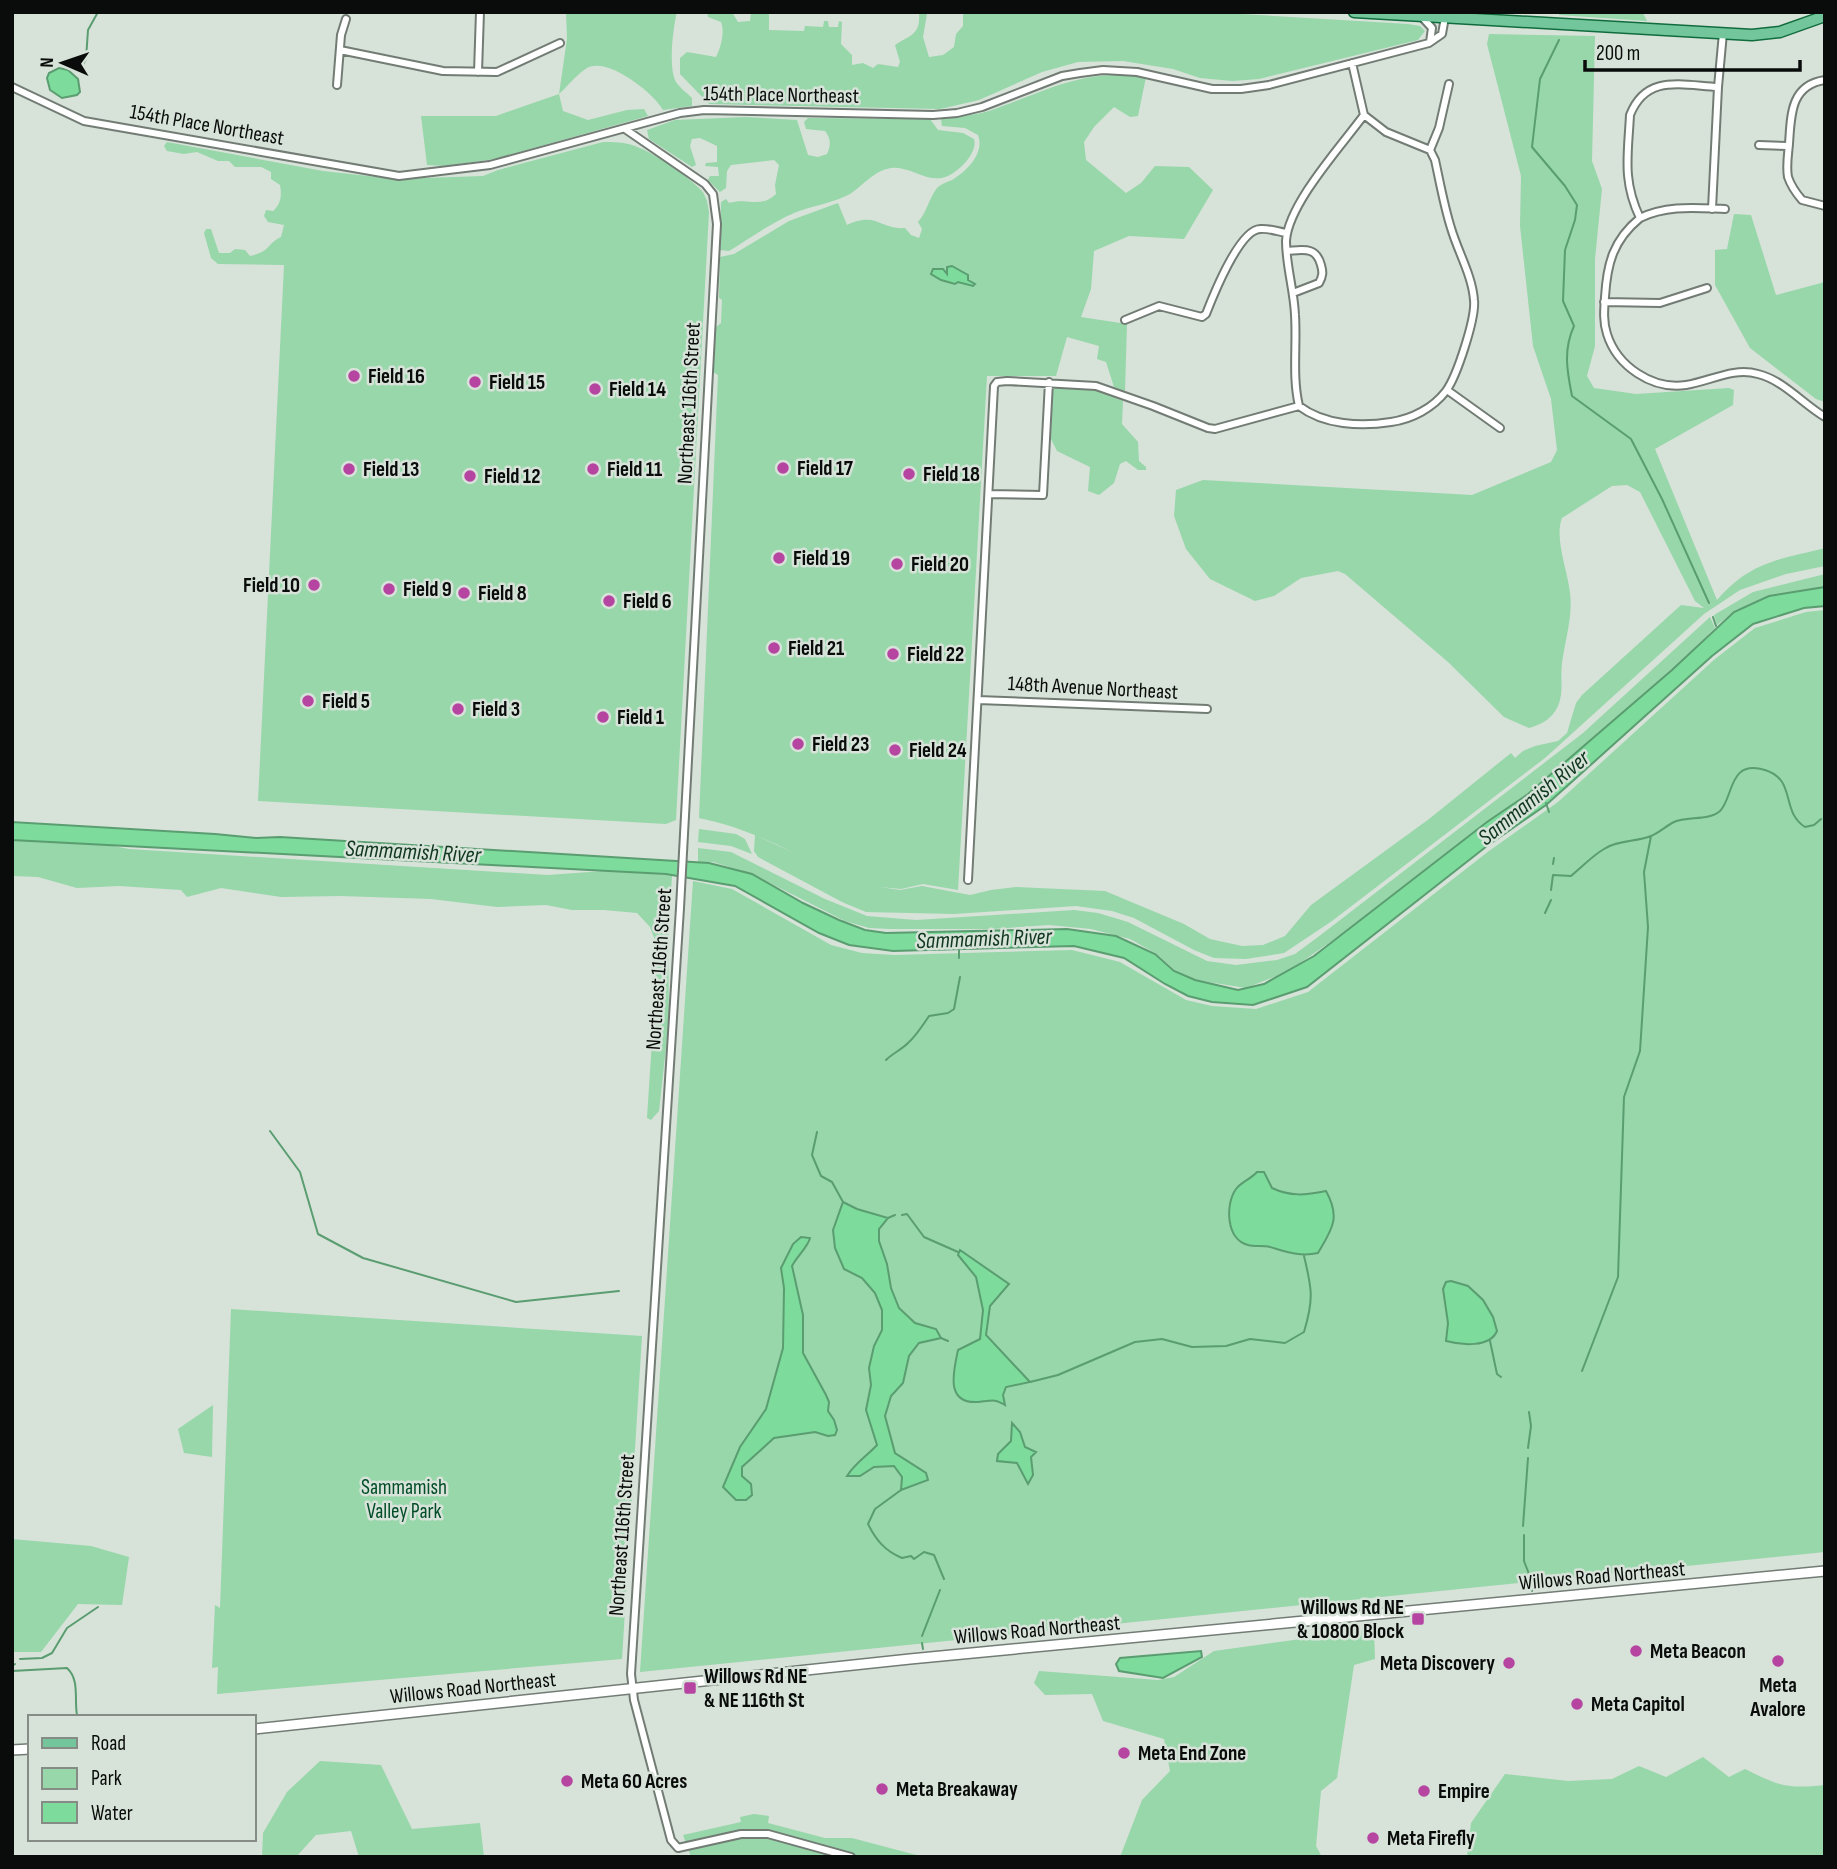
<svg xmlns="http://www.w3.org/2000/svg" width="1837" height="1869" font-family="'Sofia Sans Condensed',sans-serif">
	<style>
		.green { fill: #97d7aa }
		.water { fill: #7ddb9c; stroke: #5a9d70; stroke-width: 2 }
		.lines { fill: none; stroke-linecap: round; stroke-linejoin: round }
		.stream { stroke: #5a9d70; stroke-width: 2 }
		.minor-casing { stroke: #727c75; stroke-width: 10 }
		.secondary-casing { stroke: #727c75; stroke-width: 12 }
		.primary-casing { stroke: #116c3d; stroke-width: 13 }
		.minor { stroke: #fff; stroke-width: 6 }
		.secondary { stroke: #fff; stroke-width: 9 }
		.primary { stroke: #73c69b; stroke-width: 10 }
		.poi-dot { fill: #b645a1; stroke: #d7e2d9; stroke-width: 2.5 }
		.labels { text-anchor: middle; dominant-baseline: central; stroke-width: 5; stroke-linejoin: round; paint-order: stroke }
		.street-label { font-size: 21px; fill: #090c0a; stroke: #d7e2d9 }
		.poi-label { font-size: 21px; font-weight: bold; fill: #090c0a; stroke: #d7e2d9; text-anchor: start }
		.park-label { font-size: 21px; fill: #014d27; stroke: #d7e2d9 }
		.water-label { font-size: 23px; font-style: italic; fill: #10371f; stroke: #d7e2d9 }
	</style>
	<rect width="100%" height="100%" fill="#d7e2d9"/>
	<path class="green" d="M566 12H677C673 28 668 68 676 82 680 88 687 93 692 98V106L663 110C654 93 607 56 587 68 577 74 568 86 559 94L563 111 588 120 627 110 644 109 648 116 495 159 444 166 427 165 421 116H496L559 94 567 39Z
		M707 12H732L738 22 750 21 751 12H769V30L804 31 805 26 823 27 824 21H828L829 27H838L839 21 842 22 841 44 852 55V65L863 63 873 68 878 64 898 67 900 62 895 45C909 35 921 36 919 12H941L927 14 923 37 929 57 943 55 954 47 956 34 963 26V12H1208L1408 24 1420 26 1425 31 1418 40 1259 79 1232 81 1200 78 1173 69 1123 61 1078 62 1042 72 979 100 940 109 709 104 680 74V58L687 52 716 57C721 48 725 31 721 22L708 17Z
		M1560 12 1643 13 1647 21 1559 15Z
		M1489 34 1595 36 1592 161 1602 189 1595 259V346L1587 376 1594 388 1636 394 1729 388 1734 390 1733 405 1655 449 1717 600C1751 561 1778 560 1825 548V566L1786 574 1740 590 1704 614 1545 758 1332 921 1284 953 1246 959 1214 958 1194 950 1134 918 1112 911 1076 906 954 914 866 912 842 902 758 857 754 851 755 835 794 853C762 837 733 825 699 818L718 375 713 372 716 327 721 323 722 300 719 298 720 257 734 254 789 221 838 203 847 225C877 211 880 230 905 228L911 235 919 238 922 229 918 222C927 212 929 198 937 188 941 184 947 182 952 180 967 171 985 153 978 135L965 128 942 126 941 119C957 115 974 116 989 111 1048 91 1081 68 1146 77L1138 116 1130 117 1114 107 1094 127 1084 142 1086 160 1126 193 1141 183 1155 166 1189 167 1213 190 1184 239 1129 236 1094 251 1091 289 1081 317 1127 324 1125 391 1114 387 1106 362 1097 359 1099 346 1067 337 1056 376H987L958 890 923 884 901 889 880 887 900 890 922 886 970 895 991 890 1016 887 1105 891 1184 924 1210 939 1242 946 1263 945 1285 936 1311 905 1429 819 1511 753 1515 758 1523 751 1535 746 1558 741 1567 733 1576 703 1582 695 1681 605 1704 608 1695 601 1640 492 1627 485 1612 486 1562 518C1554 538 1568 572 1570 593 1573 617 1565 640 1562 663 1560 678 1564 692 1558 706 1552 719 1542 724 1529 728L1504 717 1448 662 1345 574 1338 571 1301 578 1274 596 1255 601 1210 579 1186 549 1174 516 1176 490 1203 480 1472 495 1551 462 1557 450 1551 399 1533 346 1520 226 1521 176 1487 44Z
		M746 117 797 120 808 155 818 157 827 154C831 146 831 138 825 131L806 129 804 122 808 118 930 119 938 130 963 133 974 139C978 153 959 171 948 176 928 185 910 165 891 168 873 171 864 185 850 194 834 203 811 206 794 213 771 223 750 238 729 251L720 250 721 202 726 199 729 203C746 197 761 209 776 194L775 185 779 165 774 160 731 165 727 171 726 188 720 192 708 180 710 176H719L718 167 705 166 706 163 717 162V146L700 138 692 139 690 146 696 165 692 167 649 139 647 130 675 120Z
		M167 142 323 171 395 179 483 176 498 170 603 142C613 142 625 142 635 146 656 154 688 176 703 192L707 201 709 212 676 820 666 824 258 801 284 265 218 264 211 258 204 233 206 229H211L219 253H230L235 249 245 250 250 256C272 251 266 244 281 237L284 225 268 222 264 216 266 210 273 211C281 204 282 195 280 185L271 179V172L261 167H235L229 161H218L197 152 184 154 167 151 164 146Z
		M1734 214 1751 215 1776 295 1825 282V402L1816 399 1750 348 1715 285V250L1727 249Z
		M1052 387 1098 390 1123 401 1122 424 1138 442 1139 461 1146 467V470H1138L1126 461 1120 464 1114 483 1099 495 1088 491 1090 467 1057 451 1051 439Z
		M1825 574V587L1769 596 1734 612 1717 625 1714 615 1753 592Z
		M1825 610V1552L640 1672 693 881 732 889 831 945 862 953 894 955 1072 950 1120 962 1186 1000 1212 1006 1256 1009 1308 992 1489 851 1558 802 1715 659 1755 628 1806 612Z
		M1710 617 1715 628 1676 666 1542 783 1488 821 1362 920 1287 972 1246 988 1195 980 1177 972 1155 953 1130 939 1091 929 1049 925 992 929H890L869 928 845 921 752 874 713 862H698V848L731 852 825 899 867 916 916 920 1074 910 1098 913 1128 922 1207 961 1236 965 1277 960 1295 954 1318 937 1583 733Z
		M699 829 736 834 745 839 752 854 731 846 698 842Z
		M12 840 108 845 129 849 548 875 604 871 672 875 668 941 669 1020 659 1111 651 1120 647 1118 658 948 650 927 637 913 604 910H572L546 905 497 907 431 899 340 896 281 897 221 888 187 897 181 890 119 886 77 888 38 877 12 876Z
		M231 1309 642 1336 622 1659 217 1694 218 1667 212 1668 215 1605 220 1608Z
		M213 1405 212 1457 184 1453 178 1429Z
		M12 1539 91 1546 129 1557 122 1605 78 1604 41 1652H12Z
		M1374 1629 1375 1659 1354 1665 1337 1778 1321 1791 1316 1846 1322 1857H1120L1142 1800 1170 1771 1164 1739 1103 1721 1092 1694 1045 1695 1034 1683 1039 1671 1158 1680 1174 1677 1214 1651Z
		M1703 1757 1729 1777 1745 1769C1779 1786 1787 1789 1825 1785V1857H1467L1471 1823 1505 1774 1568 1781 1612 1779 1639 1766 1666 1777Z
		M320 1761 381 1765 412 1829 480 1823 484 1857H359L351 1831 316 1835 296 1857H262L263 1833 287 1792Z
		M754 1814 769 1816 768 1823 825 1838H852L924 1857H691L683 1835 741 1822 740 1817Z"/>
	<path class="water" d="M59 68 68 70 78 79 80 92 77 95 62 98 50 90 47 78 49 73Z
		M952 266 968 275V280L975 284 973 286 958 282 955 284 941 280 931 274 933 269H943L947 274V267Z
		M1825 587V606L1804 608 1753 624 1712 656 1546 805 1487 846 1307 987 1253 1005 1212 1002 1188 996 1165 984 1124 958 1074 946 893 951 849 945 819 933 735 886 666 874 12 840V822L215 834 256 838 280 837 709 863 752 874 803 903 839 920 865 930 886 933 1067 929 1116 936 1155 954 1174 971 1195 980 1238 990 1264 984 1314 956 1487 822 1528 794 1672 670 1734 612 1769 596Z
		M1257 1172H1264L1272 1188C1291 1197 1306 1195 1326 1191 1341 1218 1332 1229 1318 1253 1300 1257 1287 1252 1270 1247 1263 1245 1255 1247 1248 1245 1226 1240 1225 1204 1236 1189 1241 1182 1251 1179 1257 1172Z
		M843 1202 857 1209 888 1218 879 1229V1241L887 1264 891 1288 899 1308 915 1323 936 1329 941 1338 919 1343 909 1356 903 1383 891 1396 885 1416 895 1453 926 1473 928 1480 901 1490 902 1477 894 1466 874 1467 860 1476H847C855 1463 867 1456 877 1445L866 1410 871 1385 869 1368 874 1346 882 1330V1310L875 1293 862 1278 844 1269 835 1248 833 1230Z
		M801 1237 810 1238C808 1247 797 1256 792 1266L803 1315V1353L826 1395 829 1402 828 1411 834 1420 837 1430 835 1435 828 1436 815 1432 774 1438 742 1467V1476L751 1484 752 1495 746 1500H736L723 1487 740 1447 766 1409 783 1348 784 1288 781 1268 793 1244Z
		M960 1250 1009 1284 990 1306 986 1335 1030 1382 1006 1387 1003 1395 1005 1405C993 1398 992 1401 978 1402 944 1404 954 1370 958 1350L980 1339 983 1310 976 1277 958 1255Z
		M1451 1281 1468 1286 1483 1300 1493 1317 1497 1331C1490 1348 1461 1345 1446 1341L1448 1323 1443 1289 1446 1282Z
		M1012 1423 1020 1432 1025 1447 1036 1452 1031 1457 1033 1475 1028 1484 1017 1463 997 1461 998 1454 1011 1441Z
		M1201 1651 1202 1657 1163 1678 1119 1671 1116 1664 1120 1658Z"/>
	<g class="lines">
		<path class="stream" d="M1559 40 1540 79 1532 147 1565 186 1577 205 1575 220 1565 250 1563 301 1574 326C1563 350 1567 371 1572 396L1631 439 1662 499 1709 603
			M80 70 86 59 88 30 98 12
			M1713 617 1716 626
			M1546 803 1549 812
			M1553 864 1554 858
			M1551 890 1553 875 1571 876C1582 867 1592 856 1604 849 1617 840 1636 842 1651 836 1659 833 1666 826 1674 822 1687 816 1709 821 1720 811 1734 797 1728 759 1765 770 1797 780 1780 811 1805 827L1814 825 1821 819
			M1545 913 1551 900
			M959 958V948
			M886 1060C893 1053 901 1050 908 1043 916 1036 923 1025 929 1016L948 1013 954 1009 960 977
			M270 1131 300 1172 318 1234 363 1258 516 1302 619 1291
			M817 1132 812 1155 821 1176 832 1182 843 1202
			M902 1215 907 1214 924 1237 958 1252
			M888 1218 895 1215
			M941 1338 948 1341
			M1490 1341 1497 1374 1501 1377
			M1582 1371 1618 1277 1624 1097 1640 1051 1648 927 1644 872 1651 836
			M1030 1382 1058 1375 1135 1342 1162 1339 1192 1347 1226 1346 1250 1339 1285 1343 1304 1332C1314 1299 1312 1289 1304 1256
			M1528 1448 1531 1426 1529 1412
			M901 1490 875 1509 868 1524C876 1540 885 1551 902 1558L911 1556 914 1559 924 1552 934 1555 944 1579
			M1523 1526 1528 1458
			M1524 1535V1561L1531 1579
			M1532 1591 1533 1586
			M922 1636 940 1590
			M922 1643 923 1649
			M20 1659 42 1658 52 1653 67 1628 98 1607
			M12 1666 15 1664
			M12 1671 67 1668C80 1680 74 1699 77 1715"/>
		<g class="minor-casing">
			<path id="minor" d="M1421 16 1432 28 1430 42
				M340 50 443 71 497 72 560 43
				M478 72 480 12
				M1825 80C1790 85 1791 116 1789 144 1788 155 1786 166 1788 177 1791 186 1796 193 1802 200L1825 206
				M337 85 341 35 346 19
				M12 87 84 121 399 176 490 165 680 113 704 110 933 115 957 113 982 107 1062 76 1080 73 1103 70 1137 72 1212 89H1241L1269 85 1429 43 1442 34 1445 17
				M1718 87C1681 85 1646 74 1630 115 1628 155 1622 180 1640 218 1613 240 1607 264 1605 297 1604 310 1603 322 1607 334 1617 366 1652 390 1686 385 1711 381 1733 367 1758 374 1783 380 1803 404 1825 417
				M1364 115 1386 132 1430 150
				M625 129 705 184 713 194 717 224 680 908 631 1674 634 1700 671 1840 678 1848 741 1834H768L851 1857
				M1759 145 1788 146
				M1430 150 1439 128 1449 84
				M1712 209 1718 87 1723 33
				M1640 218C1667 205 1695 208 1725 209
				M1287 251C1303 250 1316 246 1321 265 1323 272 1323 276 1319 283L1293 293
				M1604 302 1660 303 1707 288
				M1125 320 1159 306 1202 317 1206 314C1213 296 1239 230 1260 229 1269 228 1279 232 1287 233
				M1447 390 1500 428
				M1299 406C1292 376 1297 346 1295 315 1294 290 1286 266 1286 241 1288 204 1342 145 1364 115L1352 63
				M989 494 1043 495 1049 382
				M978 700 1207 709
				M968 880 994 386 997 382 1007 381 1096 386 1153 406 1208 428 1215 429 1299 406C1324 425 1361 427 1391 422 1412 419 1433 408 1446 391 1457 376 1476 318 1474 300 1472 275 1458 252 1451 228 1444 206 1440 183 1435 160L1430 150"/>
		</g>
		<g class="secondary-casing">
			<path id="secondary" d="M254 1729 910 1659 1825 1571
				M12 1750 30 1749"/>
		</g>
		<g class="primary-casing">
			<path id="primary" d="M1354 12 1752 35 1780 32 1825 16"/>
		</g>
		<use href="#minor" class="minor"/>
		<use href="#secondary" class="secondary"/>
		<use href="#primary" class="primary"/>
	</g>
	<g class="poi-dot">
		<circle cx="354" cy="376" r="7"/>
		<circle cx="475" cy="382" r="7"/>
		<circle cx="595" cy="389" r="7"/>
		<circle cx="783" cy="468" r="7"/>
		<circle cx="349" cy="469" r="7"/>
		<circle cx="593" cy="469" r="7"/>
		<circle cx="909" cy="474" r="7"/>
		<circle cx="470" cy="476" r="7"/>
		<circle cx="779" cy="558" r="7"/>
		<circle cx="897" cy="564" r="7"/>
		<circle cx="314" cy="585" r="7"/>
		<circle cx="389" cy="589" r="7"/>
		<circle cx="464" cy="593" r="7"/>
		<circle cx="609" cy="601" r="7"/>
		<circle cx="774" cy="648" r="7"/>
		<circle cx="893" cy="654" r="7"/>
		<circle cx="308" cy="701" r="7"/>
		<circle cx="458" cy="709" r="7"/>
		<circle cx="603" cy="717" r="7"/>
		<circle cx="798" cy="744" r="7"/>
		<circle cx="895" cy="750" r="7"/>
		<rect x="1411" y="1612" width="14" height="14" rx="3.5"/>
		<circle cx="1636" cy="1651" r="7"/>
		<circle cx="1778" cy="1661" r="7"/>
		<circle cx="1509" cy="1663" r="7"/>
		<rect x="683" y="1681" width="14" height="14" rx="3.5"/>
		<circle cx="1577" cy="1704" r="7"/>
		<circle cx="1124" cy="1753" r="7"/>
		<circle cx="567" cy="1781" r="7"/>
		<circle cx="882" cy="1789" r="7"/>
		<circle cx="1424" cy="1791" r="7"/>
		<circle cx="1373" cy="1838" r="7"/>
	</g>
	<g class="labels">
		<g class="street-label">
			<text transform="translate(781 95) rotate(1)">154th Place Northeast</text>
			<text transform="translate(207 125) rotate(10)">154th Place Northeast</text>
			<text transform="translate(689 403) rotate(-87)">Northeast 116th Street</text>
			<text transform="translate(1093 688) rotate(3)">148th Avenue Northeast</text>
			<text transform="translate(659 969) rotate(-86)">Northeast 116th Street</text>
			<text transform="translate(622 1535) rotate(-86)">Northeast 116th Street</text>
			<text transform="translate(1602 1576) rotate(-5)">Willows Road Northeast</text>
			<text transform="translate(1037 1630) rotate(-5)">Willows Road Northeast</text>
			<text transform="translate(473 1688) rotate(-6)">Willows Road Northeast</text>
		</g>
		<g class="poi-label">
			<text x="368" y="376">Field 16</text>
			<text x="489" y="382">Field 15</text>
			<text x="609" y="389">Field 14</text>
			<text x="797" y="468">Field 17</text>
			<text x="363" y="469">Field 13</text>
			<text x="607" y="469">Field 11</text>
			<text x="923" y="474">Field 18</text>
			<text x="484" y="476">Field 12</text>
			<text x="793" y="558">Field 19</text>
			<text x="911" y="564">Field 20</text>
			<text x="300" y="585" text-anchor="end">Field 10</text>
			<text x="403" y="589">Field 9</text>
			<text x="478" y="593">Field 8</text>
			<text x="623" y="601">Field 6</text>
			<text x="788" y="648">Field 21</text>
			<text x="907" y="654">Field 22</text>
			<text x="322" y="701">Field 5</text>
			<text x="472" y="709">Field 3</text>
			<text x="617" y="717">Field 1</text>
			<text x="812" y="744">Field 23</text>
			<text x="909" y="750">Field 24</text>
			<text x="1404" y="1607" text-anchor="end">Willows Rd NE<tspan x="1404" dy="24">&amp; 10800 Block</tspan></text>
			<text x="1650" y="1651">Meta Beacon</text>
			<text x="1495" y="1663" text-anchor="end">Meta Discovery</text>
			<text x="704" y="1676">Willows Rd NE<tspan x="704" dy="24">&amp; NE 116th St</tspan></text>
			<text x="1778" y="1685" text-anchor="middle">Meta<tspan x="1778" dy="24">Avalore</tspan></text>
			<text x="1591" y="1704">Meta Capitol</text>
			<text x="1138" y="1753">Meta End Zone</text>
			<text x="581" y="1781">Meta 60 Acres</text>
			<text x="896" y="1789">Meta Breakaway</text>
			<text x="1438" y="1791">Empire</text>
			<text x="1387" y="1838">Meta Firefly</text>
		</g>
		<g class="park-label">
			<text x="404" y="1487">Sammamish<tspan x="404" dy="24">Valley Park</tspan></text>
		</g>
		<g class="water-label">
			<text transform="translate(1534 798) rotate(-39)">Sammamish River</text>
			<text transform="translate(413 852) rotate(3)">Sammamish River</text>
			<text transform="translate(984 939) rotate(-2)">Sammamish River</text>
		</g>
	</g>
	<rect width="1837" height="1869" fill="none" stroke="#090c0a" stroke-width="28"/>
	<rect x="28" y="1715" width="228" height="126" fill="#d7e2d9" stroke="#858c86" stroke-width="2"/>
	<rect x="42" y="1738" width="35" height="10" fill="#73c69b" stroke="#858c86" stroke-width="2"/>
	<text x="91" y="1750" font-size="21" fill="#090c0a">Road</text>
	<rect x="42" y="1768" width="35" height="21" fill="#97d7aa" stroke="#858c86" stroke-width="2"/>
	<text x="91" y="1785" font-size="21" fill="#090c0a">Park</text>
	<rect x="42" y="1802" width="35" height="21" fill="#7ddb9c" stroke="#858c86" stroke-width="2"/>
	<text x="91" y="1820" font-size="21" fill="#090c0a">Water</text>
	<g transform="translate(63 63) rotate(272)" stroke="#d7e2d9" stroke-width="5" paint-order="stroke">
	<path d="M0-5L12 26L0 18L-12 26Z" fill="#090c0a"/>
	<text y="-10" font-size="19" font-weight="bold" text-anchor="middle" fill="#090c0a">N</text>
	</g>
	<path d="M1585 60v10h215v-10" fill="none" stroke="#090c0a" stroke-width="3.5"/>
	<text x="1596" y="60" font-size="21" fill="#090c0a" stroke="#d7e2d9" stroke-width="5" paint-order="stroke">200 m</text>
</svg>
